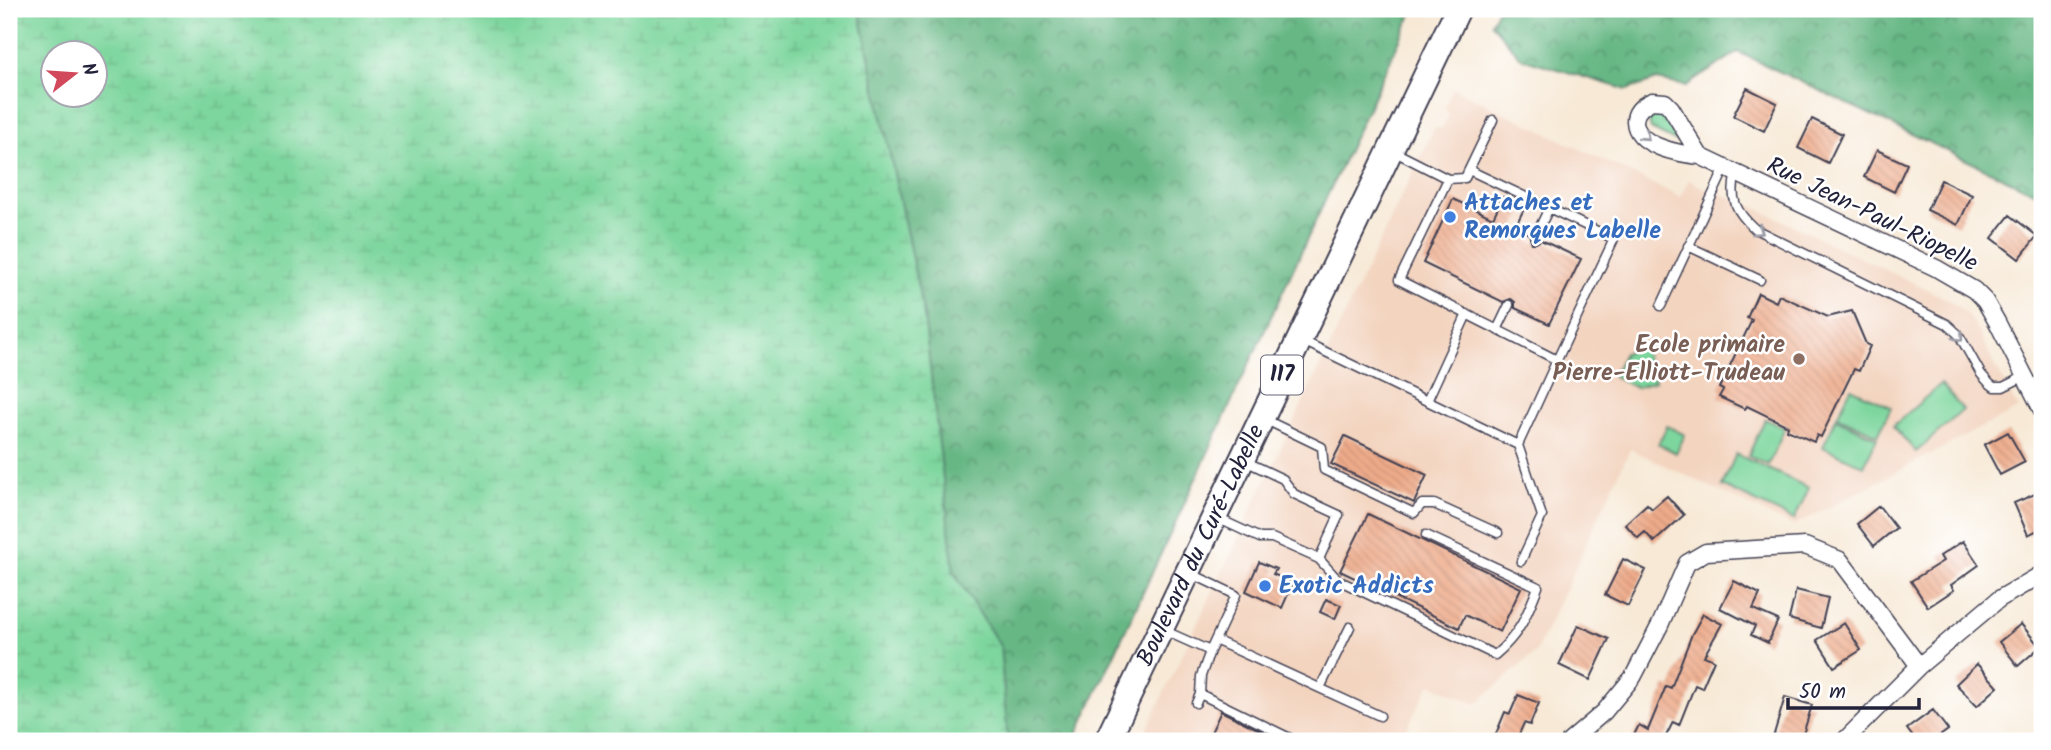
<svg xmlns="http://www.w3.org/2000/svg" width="2051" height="750" font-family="Kalam,sans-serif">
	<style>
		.built { fill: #f3d4bf }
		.grass { fill: url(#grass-dots); stroke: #507c6c; stroke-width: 2 }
		.forest { fill: url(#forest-crowns); stroke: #446c60; stroke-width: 2 }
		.wetland { fill: url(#wetland-marsh); stroke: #507c6c; stroke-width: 2; fill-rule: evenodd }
		.park { fill: #7dd69d; stroke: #507c6c; stroke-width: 2 }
		.building { fill: url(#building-back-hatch) }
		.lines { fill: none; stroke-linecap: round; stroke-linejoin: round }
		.service-casing { stroke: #424052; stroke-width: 11 }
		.minor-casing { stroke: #424052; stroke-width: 19 }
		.primary-casing { stroke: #424052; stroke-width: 28 }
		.service { stroke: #fff; stroke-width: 8 }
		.minor { stroke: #fff; stroke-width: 16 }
		.primary { stroke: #fff; stroke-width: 24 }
		.oneway { stroke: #9c9ca7 }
		.shop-dot { fill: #3f7fe0; stroke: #fff; stroke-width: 2.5 }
		.education-dot { fill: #8d6e63; stroke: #fff; stroke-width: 2.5 }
		.labels { text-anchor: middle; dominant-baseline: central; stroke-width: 5; stroke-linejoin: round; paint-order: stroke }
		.shield { fill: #fff; stroke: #646476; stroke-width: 2 }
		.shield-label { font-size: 23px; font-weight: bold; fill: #22223b }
		.shop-label { font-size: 24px; font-weight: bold; fill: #366cbe; stroke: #fff; text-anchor: start }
		.street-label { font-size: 24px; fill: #22223b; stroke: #fff }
		.education-label { font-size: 24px; font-weight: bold; fill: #785e54; stroke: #fff; text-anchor: end }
	</style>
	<defs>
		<pattern id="grass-dots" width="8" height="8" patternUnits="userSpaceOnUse" patternTransform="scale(1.75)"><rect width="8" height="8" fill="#7dd69d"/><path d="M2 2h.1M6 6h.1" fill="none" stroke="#6cb788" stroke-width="1.8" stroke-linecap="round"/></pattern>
		<pattern id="forest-crowns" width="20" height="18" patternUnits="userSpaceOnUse" patternTransform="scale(1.75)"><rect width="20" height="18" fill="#66b784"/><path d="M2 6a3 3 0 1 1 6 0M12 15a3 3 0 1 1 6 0" fill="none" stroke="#54946d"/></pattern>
		<pattern id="wetland-marsh" width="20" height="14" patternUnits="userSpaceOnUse" patternTransform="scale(1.75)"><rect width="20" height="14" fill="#7dd69d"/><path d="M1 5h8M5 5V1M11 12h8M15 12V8" fill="none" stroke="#6cb788"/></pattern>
		<pattern id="building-back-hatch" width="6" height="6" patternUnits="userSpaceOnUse" patternTransform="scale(1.75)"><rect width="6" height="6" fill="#eeab8a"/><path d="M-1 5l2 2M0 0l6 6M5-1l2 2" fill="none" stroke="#cc9378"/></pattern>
	</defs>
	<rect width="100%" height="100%" fill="#fff"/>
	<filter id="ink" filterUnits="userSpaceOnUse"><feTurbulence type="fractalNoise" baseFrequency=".0143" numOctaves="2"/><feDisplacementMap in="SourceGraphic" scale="14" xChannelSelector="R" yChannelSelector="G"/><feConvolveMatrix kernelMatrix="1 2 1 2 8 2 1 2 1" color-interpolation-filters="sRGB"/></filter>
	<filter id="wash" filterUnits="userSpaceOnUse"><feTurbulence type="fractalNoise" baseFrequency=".00686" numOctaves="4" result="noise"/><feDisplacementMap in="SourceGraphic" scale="28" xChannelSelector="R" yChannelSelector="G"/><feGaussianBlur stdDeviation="1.57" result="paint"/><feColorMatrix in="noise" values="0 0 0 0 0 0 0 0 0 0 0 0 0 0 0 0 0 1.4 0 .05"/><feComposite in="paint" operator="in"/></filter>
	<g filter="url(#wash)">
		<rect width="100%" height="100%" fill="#f7e9d6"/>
		<path class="built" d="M1453 88 1680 197 1689 180 1706 189 1748 204 1947 299 1962 310 1973 322 2013 400 2019 408 1793 526 1630 449 1536 652 1476 704 1430 684 1400 741H1141L1434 128H1442L1449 115 1444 108Z"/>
		<path class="grass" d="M1655 114 1662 115 1677 138V142L1651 129 1649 121Z"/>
		<path class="forest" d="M859 9H1414L1074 741H1008L1000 646 954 573 924 316Z
			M1498 9H2042V196L1738 52 1686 86 1657 80 1627 90 1521 58 1491 23Z"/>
		<path class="wetland" d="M9 9H859L924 316 954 573 1000 646 1008 741H9ZM52 52H94V94H52Z"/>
		<path class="park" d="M1642 346 1655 381 1636 388 1612 376 1624 353Z
			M1941 384 1963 410 1916 452 1893 426Z
			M1851 388 1891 407 1878 435 1837 416Z
			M1836 418 1877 438 1864 466 1823 447Z
			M1765 419 1785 428 1768 465 1748 456Z
			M1667 426 1685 435 1676 453 1658 444Z
			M1736 454 1809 488 1794 520 1722 486Z"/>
		<g id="blocks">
			<path class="building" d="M1747 88 1777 103 1764 131 1733 116Z
				M1812 119 1842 134 1828 163 1798 148Z
				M1877 150 1907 164 1894 192 1864 177Z
				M1941 180 1972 195 1958 225 1927 210Z
				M1503 197 1525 207 1515 227 1529 234 1532 243H1536L1541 240 1581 259 1549 324 1515 308V302L1511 299 1503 302 1423 263 1453 199 1493 218Z
				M2010 215 2037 236 2019 259 1992 238Z
				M1758 293 1776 302 1779 295 1828 317 1852 311 1866 344 1870 346 1859 371 1854 369 1821 437 1817 435 1814 442 1787 430 1788 426 1747 406 1745 409 1719 397 1723 390 1719 388 1752 320 1747 318Z
				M2008 432 2025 462 2000 475 1984 445Z
				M1345 436 1427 475 1414 503 1331 464Z
				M2042 491V528L2028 535 2014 503Z
				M1667 496 1684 515 1654 542 1645 532 1638 538 1625 524 1647 504 1652 509Z
				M1879 506 1896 528 1874 546 1857 524Z
				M1368 514 1521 588 1500 632 1465 615 1459 628 1340 571Z
				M1963 541 1979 565 1951 585 1954 590 1928 607 1911 581 1943 561 1940 556Z
				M1623 559 1646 570 1628 606 1605 595Z
				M1259 562 1276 569 1273 574 1293 583 1282 608 1246 591Z
				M1734 581 1760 594 1753 609 1778 620 1768 643 1751 635 1755 626 1720 608Z
				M1796 590 1828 598 1821 628 1789 619Z
				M1326 599 1341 605 1335 619 1320 612Z
				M1703 614 1722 624 1704 656 1714 660 1702 688 1695 685 1679 725 1673 722 1665 738 1672 741H1631L1639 725 1648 730 1666 686 1671 688 1692 634Z
				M1844 623 1861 650 1834 667 1817 640Z
				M2021 624 2040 647 2018 666 1999 642Z
				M1578 625 1609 639 1590 680 1559 665Z
				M1977 664 1998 687 1977 706 1956 684Z
				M1518 695 1539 703 1530 725 1524 723 1516 741H1493L1505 712 1510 714Z
				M1785 697 1812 705 1801 741H1772Z
				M1933 710 1948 730 1933 741H1916L1907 729Z
				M1221 711 1282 741H1207Z"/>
		</g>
	</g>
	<g filter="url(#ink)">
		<use href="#blocks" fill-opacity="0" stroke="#424052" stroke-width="2"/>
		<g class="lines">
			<g class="service-casing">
				<path id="service" d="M1393 151 1448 179 1399 280 1557 360 1614 239 1469 170
					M1736 173C1729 199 1736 212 1755 229L1947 324 1959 335 1981 374 1989 383 1994 387H2003L2025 376
					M1448 179 1465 178 1493 120
					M1535 237 1549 208
					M1688 246 1760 280
					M1661 306 1725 168
					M1467 314 1427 401 1518 445 1557 360
					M1497 330 1509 305
					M1303 341 1427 401
					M1264 419 1322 447 1324 470 1414 513 1422 504H1434L1498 533
					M1518 445 1542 516 1521 561
					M1217 518 1260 538H1272L1319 559 1339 515 1294 494 1283 479 1245 461
					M1319 559 1338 580 1495 655C1520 634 1526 617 1538 587L1426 535
					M1163 630 1210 651 1236 595 1192 574
					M1215 640 1380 716
					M1320 688 1350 627
					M1200 694 1201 676 1210 651
					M1196 703 1200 694 1296 741
					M1114 732 1134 741"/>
			</g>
			<g class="minor-casing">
				<path id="minor" d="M1700 156 1671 108 1665 102 1652 101C1643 105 1635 111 1635 121 1636 147 1681 154 1700 156L1936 268 1974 290 1985 301 1997 322 2042 410
					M1570 741 1604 712 1633 677 1660 625 1687 563 1706 552 1805 546 1840 560 1919 666
					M1844 741 1919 666 1999 599 2042 574"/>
			</g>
			<g class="primary-casing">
				<g id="primary">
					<path id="s1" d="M1107 741 1458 9"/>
				</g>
			</g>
			<use href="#service" class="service"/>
			<use href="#minor" class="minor"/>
			<use href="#primary" class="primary"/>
		</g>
		<defs><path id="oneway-chevron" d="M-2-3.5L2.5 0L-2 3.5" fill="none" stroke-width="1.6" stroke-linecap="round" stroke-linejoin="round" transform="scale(1.75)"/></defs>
		<g class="oneway">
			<use href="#oneway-chevron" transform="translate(1645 136) rotate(42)"/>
			<use href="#oneway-chevron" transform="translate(1759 231) rotate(34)"/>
			<use href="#oneway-chevron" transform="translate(1959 337) rotate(52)"/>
		</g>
	</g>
	<g class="shop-dot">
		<circle cx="1450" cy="217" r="7"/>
		<circle cx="1265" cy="586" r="7"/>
	</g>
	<circle class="education-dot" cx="1799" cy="359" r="7"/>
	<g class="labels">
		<rect class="shield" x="1261" y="355.5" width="42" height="39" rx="5"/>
		<g class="shield-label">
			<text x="1282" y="375">117</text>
		</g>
		<g class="shop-label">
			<text x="1464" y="203">Attaches et<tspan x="1464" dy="28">Remorques Labelle</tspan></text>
			<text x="1279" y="586">Exotic Addicts</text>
		</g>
		<g class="street-label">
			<text transform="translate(1872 215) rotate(26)">Rue Jean-Paul-Riopelle</text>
			<text stroke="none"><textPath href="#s1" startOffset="217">Boulevard du Curé-Labelle</textPath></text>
		</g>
		<g class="education-label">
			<text x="1785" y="345">Ecole primaire<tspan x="1785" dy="28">Pierre-Elliott-Trudeau</tspan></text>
		</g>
	</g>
	<rect width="2051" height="750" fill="none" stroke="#fff" stroke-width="35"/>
	<g transform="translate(74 74) rotate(73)"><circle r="33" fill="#ffffff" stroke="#a7a7b1" stroke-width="2"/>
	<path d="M0-5L12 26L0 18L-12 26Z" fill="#d1495b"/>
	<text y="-10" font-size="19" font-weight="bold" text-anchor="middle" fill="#22223b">N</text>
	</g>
	<path d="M1788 698v10h131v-10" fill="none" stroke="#22223b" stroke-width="3.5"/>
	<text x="1799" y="698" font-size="21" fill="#22223b" stroke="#ffffff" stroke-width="5" paint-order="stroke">50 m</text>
</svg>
